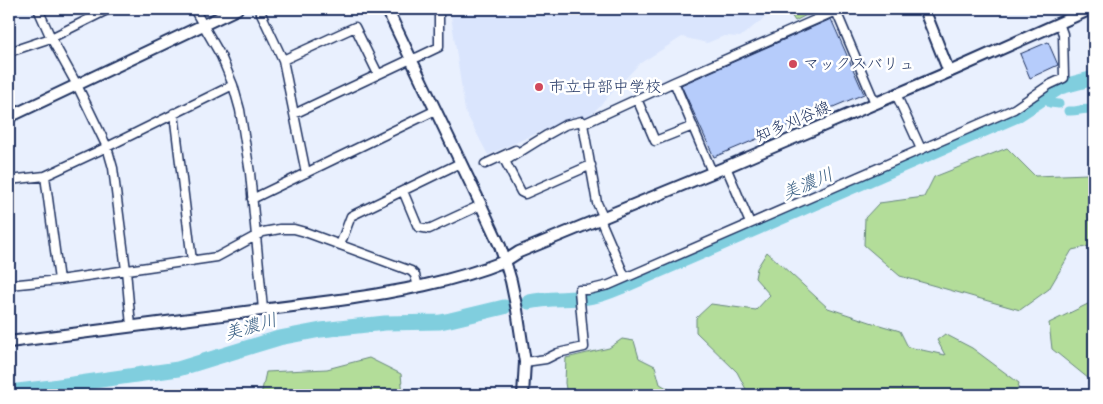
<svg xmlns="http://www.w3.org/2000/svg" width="1103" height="404" font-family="Kalam,'Klee One',sans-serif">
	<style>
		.built { fill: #dae5fd }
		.green { fill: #b3dd99; stroke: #67867c }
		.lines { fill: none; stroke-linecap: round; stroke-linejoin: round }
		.canal { stroke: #80cede; stroke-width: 9 }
		.river { stroke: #80cede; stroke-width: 15 }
		.building { fill: #b6ccfb; stroke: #1b2f5e }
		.minor-casing { stroke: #1b2f5e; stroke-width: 11 }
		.tertiary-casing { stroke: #1b2f5e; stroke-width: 14 }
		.minor { stroke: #fff; stroke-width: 8 }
		.tertiary { stroke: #fff; stroke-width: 10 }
		.poi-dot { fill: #d1495b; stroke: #fff; stroke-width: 2 }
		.labels { text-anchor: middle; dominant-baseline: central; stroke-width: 5; stroke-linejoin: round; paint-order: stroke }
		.poi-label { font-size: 16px; fill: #1b2f5e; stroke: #fff; text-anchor: start }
		.street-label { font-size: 16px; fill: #1b2f5e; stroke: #fff }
		.water-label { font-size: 18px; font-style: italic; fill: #395f84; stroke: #fff }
	</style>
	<rect width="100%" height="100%" fill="#e9f0fe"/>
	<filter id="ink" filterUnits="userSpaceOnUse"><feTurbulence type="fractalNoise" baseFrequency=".02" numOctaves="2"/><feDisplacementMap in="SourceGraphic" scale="10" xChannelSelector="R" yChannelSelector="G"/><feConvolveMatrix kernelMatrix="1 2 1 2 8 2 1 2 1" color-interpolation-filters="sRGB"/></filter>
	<g filter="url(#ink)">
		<path class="built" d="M450 9H776L740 37 724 36 707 43 682 37 639 64 590 116 567 120 488 155 465 111Z"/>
		<path class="green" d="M787 9H818L795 21Z
			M1007 148 1035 176 1088 174 1094 173V245L1072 250 1049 289 1020 310 900 276 864 245 865 218 879 203 924 197 934 177Z
			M767 252 828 308 873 323 900 331 908 347 945 355 937 340 945 334 972 348 1019 383 1016 395H749L737 372 696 332V318L711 304 756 310 770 295 755 278 757 268Z
			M1094 301V383L1052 349 1049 323Z
			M622 339 634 341 639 358 655 366 660 384 679 395H567L565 383 566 358 609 348Z
			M369 358 401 374 403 395H261L266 372 327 369Z"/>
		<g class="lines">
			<path class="canal" d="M1050 103 1059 104
				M1068 111C1079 112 1082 107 1094 110"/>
			<path class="river" d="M529 302C548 297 568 300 588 297 601 296 613 290 625 285L1017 115 1060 87 1094 78
				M9 392 52 387 178 369 279 338 321 330 385 323 440 322 450 320 504 307"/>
		</g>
		<path class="building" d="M831 19 864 94 714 157 681 85Z
			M1048 42 1058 65 1030 78 1020 54Z"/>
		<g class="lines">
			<g class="minor-casing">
				<path id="minor" d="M38 9 51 38 77 85 107 147 113 168 126 270 131 326
					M194 9 221 56 233 85 240 110 250 173 263 309
					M259 9 283 60 306 173
					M836 11 875 103
					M9 52 51 38 109 9
					M283 60 355 27 378 74
					M674 82 712 172
					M896 94 921 149
					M637 99 655 141 693 126
					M174 113 192 261
					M294 114 411 59 418 57 439 47V9
					M583 124 597 203 604 218
					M485 164 515 150
					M591 165 525 194 521 192 505 161 547 135 565 125 582 121 583 124 674 82 840 9
					M726 167 750 223
					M45 176 59 280
					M9 180 45 176 107 147 233 85
					M403 191 418 227 429 229 481 205
					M252 199 436 110
					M600 219 625 277
					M340 245 351 216 460 163
					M9 285 59 280 217 257 263 232 280 229H294L305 232 411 271 415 275 418 287
					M525 362 546 359 558 353 584 347 579 290H588L609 285 1014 109 1049 85 1064 78 1063 34 1059 23"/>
			</g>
			<g class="tertiary-casing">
				<path id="tertiary" d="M387 9 481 205 500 246 505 261 519 252 726 167 949 72 1091 9
					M924 9 949 72
					M9 117 237 9
					M9 342 340 300C396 292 453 282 505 261L511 281 517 310 525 362 523 395"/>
			</g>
			<use href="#minor" class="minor"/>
			<use href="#tertiary" class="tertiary"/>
		</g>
	</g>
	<g class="poi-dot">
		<circle cx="793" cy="64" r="5"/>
		<circle cx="539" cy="87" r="5"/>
	</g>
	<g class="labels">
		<g class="poi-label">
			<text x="803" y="64">マックスバリュ</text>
			<text x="549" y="87">市立中部中学校</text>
		</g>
		<g class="street-label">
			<text transform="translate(793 122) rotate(-23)">知多刈谷線</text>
		</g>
		<g class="water-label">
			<text transform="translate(808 185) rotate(-23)">美濃川</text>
			<text transform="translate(251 328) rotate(-16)">美濃川</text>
		</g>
	</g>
	<rect width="1103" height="404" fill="none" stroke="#fff" stroke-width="30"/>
	<rect x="15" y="15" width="1073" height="374" fill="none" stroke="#1b2f5e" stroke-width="2" filter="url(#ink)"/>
</svg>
